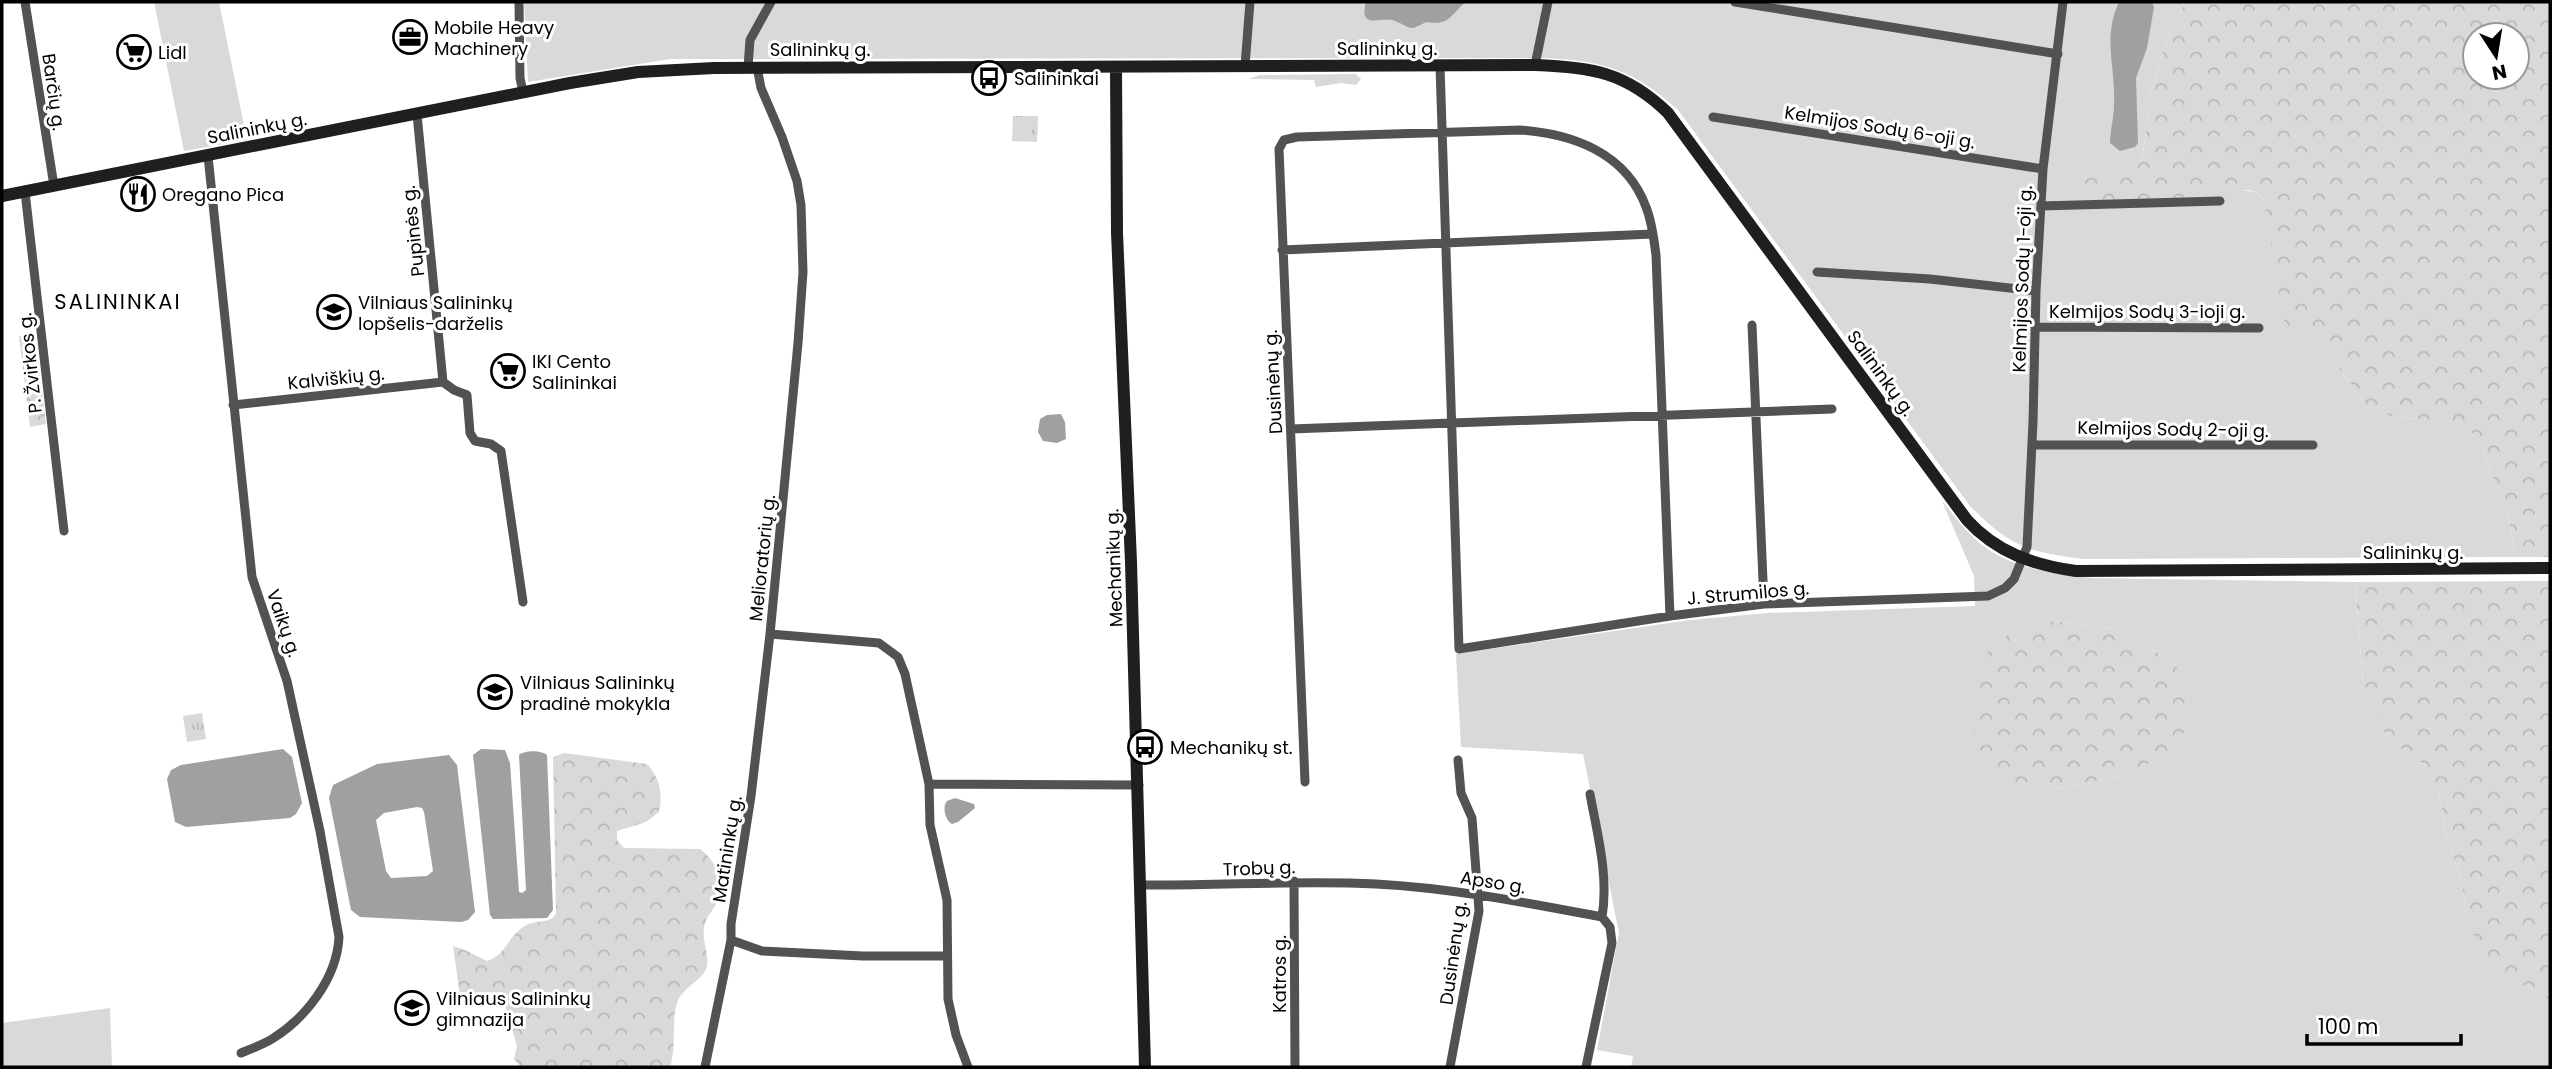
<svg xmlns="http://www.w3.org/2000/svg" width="2552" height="1069" font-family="Poppins,sans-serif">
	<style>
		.green { fill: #d9d9d9; fill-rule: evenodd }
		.forest { fill: url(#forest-crowns); fill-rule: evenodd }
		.park { fill: url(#park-tufts) }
		.water { fill: #a0a0a0; fill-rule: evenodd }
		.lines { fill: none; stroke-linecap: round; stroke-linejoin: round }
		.minor { stroke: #525252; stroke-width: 9 }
		.secondary { stroke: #1f1f1f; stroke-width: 12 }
		.labels { text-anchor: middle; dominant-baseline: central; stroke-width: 6; stroke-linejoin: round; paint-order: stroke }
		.poi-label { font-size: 18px; fill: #000; stroke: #fff; text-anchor: start }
		.street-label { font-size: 18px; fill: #000; stroke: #fff }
		.quarter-label { font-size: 21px; letter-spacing: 2px; fill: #000; stroke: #fff }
	</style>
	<defs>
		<pattern id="forest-crowns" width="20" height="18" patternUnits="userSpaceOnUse" patternTransform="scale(1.75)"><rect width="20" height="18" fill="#d9d9d9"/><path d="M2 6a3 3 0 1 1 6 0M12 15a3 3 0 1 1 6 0" fill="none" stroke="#b8b8b8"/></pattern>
		<pattern id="park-tufts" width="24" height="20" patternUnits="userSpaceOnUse" patternTransform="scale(1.75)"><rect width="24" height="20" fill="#d9d9d9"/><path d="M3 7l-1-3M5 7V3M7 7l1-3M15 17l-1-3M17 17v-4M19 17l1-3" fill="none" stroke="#b8b8b8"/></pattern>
	</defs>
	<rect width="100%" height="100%" fill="#fff"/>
	<path class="green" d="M154 2H219L247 140 184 151Z
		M524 2H2185L2163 51 2151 93 2142 160 2137 166 2086 170 2256 192 2264 200 2290 328 2316 337 2370 411 2395 417 2459 422 2478 439 2509 520 2515 557 2083 559C2027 552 2010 546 1970 506L1678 110C1634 70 1604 61 1546 58L670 59 528 82Z
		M1356 74 1361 79 1356 85 1341 83 1316 87 1314 80 1249 79 1259 75Z
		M1942 501C1952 512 1960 525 1971 535 2003 568 2049 573 2092 578L2355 582 2363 681 2380 727 2396 745 2426 766 2437 785 2448 844 2461 876 2467 921 2507 976 2550 1000V1067H1631L1633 1056 1597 1050 1619 933 1583 754 1461 747 1456 654 1690 620 1768 613 1975 606 1974 576ZM2054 621 2109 628 2174 661 2167 753 2127 776 2031 793Z
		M110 1008 112 1067H2V1023Z"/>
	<path class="forest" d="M2185 2H2550V557H2515L2509 520 2478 439 2459 422 2395 417 2370 411 2316 337 2290 328 2283 319 2264 200 2256 192 2248 190 2143 201H2084L2080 194V174L2086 169 2137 166 2142 160 2151 93 2163 51ZM2475 35H2517V77H2475Z
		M35 334 46 424 30 427 19 336Z
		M2550 581V1000L2507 976 2484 955 2467 921 2461 876 2448 844 2437 785 2426 766 2396 745 2380 727 2363 681 2355 582Z
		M2054 621 2109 628 2174 661 2185 686 2184 732 2167 753 2127 776 2030 793 2005 783 1984 759 1971 725 1986 653 2012 631Z
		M564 753 647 764C660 778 663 793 659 812L646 822 617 831V840L624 848 700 849C714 859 727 882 718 900 714 911 705 916 704 928 702 940 709 955 707 966 704 980 682 987 677 1003 671 1024 677 1046 670 1067H521L514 1059 517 1046 503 999H494L491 992 460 996 453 946 465 950 487 961C506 955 509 935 525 926 536 919 548 925 556 914L553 757Z"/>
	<path class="park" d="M1013 116H1038L1037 142 1012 141Z
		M202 713 206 739 187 742 183 716Z"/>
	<path class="water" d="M1366 2H1466C1450 15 1450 26 1426 22 1407 32 1413 28 1395 21 1382 16 1358 31 1366 2Z
		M2119 2H2152L2154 7 2147 48 2136 78 2138 143 2135 147 2120 151 2110 143C2110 130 2114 118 2114 105 2116 67 2102 38 2119 2Z
		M1061 414 1065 422 1066 439 1057 443 1043 441 1038 432 1040 419 1047 415Z
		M283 749 292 757 302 803 296 814 290 818 186 827 175 822 167 779 171 770 181 765Z
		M481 749 505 750 510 763 519 892 522 893 526 890 519 755C525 750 541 750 547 755L553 910 547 918 493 919 490 915 473 755Z
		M449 755 457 765 475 912 468 920 461 922 360 917 351 910 329 798 333 785 377 764ZM417 807 422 808 424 812 433 871 427 876 391 878 386 871 376 820 384 813Z
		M955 798 974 804 975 808 958 822 952 824C945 820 942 807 947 801Z"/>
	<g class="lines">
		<path class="minor" d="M25 2 54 186
			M519 2 520 78 523 92
			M1735 2 2058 54
			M1535 65 1548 2
			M1245 66 1250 2
			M1440 66 1459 649 1670 616 1764 604 1988 596 2005 588 2014 579 2027 547 2033 422 2036 291 2043 169 2063 2
			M748 67 750 40 771 2
			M757 67 761 88 782 137 797 181 801 205 803 272 798 343 770 634 879 643 898 657 905 674 929 784 930 825 947 900 948 999 956 1035 968 1067
			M417 114 443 382 454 390 467 395 470 433 475 441 491 444 501 451 523 602
			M1713 117 2043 169
			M208 156 252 577 287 681 320 831 339 937C337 978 306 1018 272 1039 262 1045 251 1049 241 1053
			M25 192 64 531
			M2041 206 2220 201
			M1282 250 1653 234
			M1817 272 1930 279 2036 291
			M1752 325 1764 604
			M2035 327 2259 328
			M233 405 443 382
			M1291 429 1832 409
			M2032 445H2313
			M1305 782 1279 149 1284 140 1297 137 1520 130C1573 134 1626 153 1646 207 1652 222 1654 239 1656 255L1670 616
			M929 784 1139 785
			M1590 794C1597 833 1609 876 1602 917
			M1294 881 1295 1067
			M1141 885C1220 886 1298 880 1376 884 1452 888 1527 903 1602 917L1610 927 1612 943 1586 1067
			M731 940 762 951 863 956H946
			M705 1067 731 940V924L751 796 770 634
			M1450 1067 1479 911 1472 818 1461 793 1458 760"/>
		<path class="secondary" d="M1116 67 1117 233 1131 562 1145 1067
			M2 196 570 83 638 72 714 68 1535 65C1591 67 1626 72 1668 113L1967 520C1996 552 2033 565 2076 571L2550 568"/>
	</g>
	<defs>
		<g id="office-ring" transform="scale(1.75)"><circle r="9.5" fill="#fff" stroke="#000" stroke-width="1.5"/><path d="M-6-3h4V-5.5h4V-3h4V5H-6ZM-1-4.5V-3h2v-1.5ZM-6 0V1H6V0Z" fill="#000"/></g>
		<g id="supermarket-ring" transform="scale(1.75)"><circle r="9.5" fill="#fff" stroke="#000" stroke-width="1.5"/><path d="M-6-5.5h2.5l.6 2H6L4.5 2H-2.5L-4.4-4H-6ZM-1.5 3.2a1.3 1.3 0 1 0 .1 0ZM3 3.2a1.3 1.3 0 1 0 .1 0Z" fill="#000"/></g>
		<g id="bus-ring" transform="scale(1.75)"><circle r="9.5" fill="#fff" stroke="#000" stroke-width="1.5"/><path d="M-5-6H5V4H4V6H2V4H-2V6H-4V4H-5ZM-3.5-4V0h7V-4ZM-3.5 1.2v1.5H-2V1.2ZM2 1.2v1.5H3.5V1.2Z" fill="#000"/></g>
		<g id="restaurant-ring" transform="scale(1.75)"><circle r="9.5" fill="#fff" stroke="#000" stroke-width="1.5"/><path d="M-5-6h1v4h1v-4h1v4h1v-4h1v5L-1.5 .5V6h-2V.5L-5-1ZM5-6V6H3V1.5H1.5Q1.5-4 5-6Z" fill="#000"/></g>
		<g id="school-ring" transform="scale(1.75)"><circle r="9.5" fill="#fff" stroke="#000" stroke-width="1.5"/><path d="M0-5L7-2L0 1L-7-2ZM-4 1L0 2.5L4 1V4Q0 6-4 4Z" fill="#000"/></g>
	</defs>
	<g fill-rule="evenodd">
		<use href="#office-ring" x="410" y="37"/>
		<use href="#supermarket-ring" x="134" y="52"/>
		<use href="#bus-ring" x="989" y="78"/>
		<use href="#restaurant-ring" x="138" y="194"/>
		<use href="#school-ring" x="334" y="312"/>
		<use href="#supermarket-ring" x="508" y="371"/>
		<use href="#school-ring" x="495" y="692"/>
		<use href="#bus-ring" x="1145" y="747"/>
		<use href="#school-ring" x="412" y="1008"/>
	</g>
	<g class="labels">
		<g class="poi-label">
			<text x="434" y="27">Mobile Heavy<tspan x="434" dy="21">Machinery</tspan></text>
			<text x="158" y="52">Lidl</text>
			<text x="1014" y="78">Salininkai</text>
			<text x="162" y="194">Oregano Pica</text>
			<text x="358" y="302">Vilniaus Salininkų<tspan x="358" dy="21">lopšelis-darželis</tspan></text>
			<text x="532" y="361">IKI Cento<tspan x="532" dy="21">Salininkai</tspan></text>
			<text x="520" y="682">Vilniaus Salininkų<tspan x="520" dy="21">pradinė mokykla</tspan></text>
			<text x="1170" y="747">Mechanikų st.</text>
			<text x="436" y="998">Vilniaus Salininkų<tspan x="436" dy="21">gimnazija</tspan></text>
		</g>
		<g class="street-label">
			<text x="1387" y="48">Salininkų g.</text>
			<text x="820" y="49">Salininkų g.</text>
			<text transform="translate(54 92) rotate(82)">Barčių g.</text>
			<text transform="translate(1880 127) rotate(9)">Kelmijos Sodų 6-oji g.</text>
			<text transform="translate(257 128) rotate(-11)">Salininkų g.</text>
			<text transform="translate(413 231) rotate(-96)">Pupinės g.</text>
			<text transform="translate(2022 279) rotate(-88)">Kelmijos Sodų 1-oji g.</text>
			<text x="2147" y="311">Kelmijos Sodų 3-ioji g.</text>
			<text transform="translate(30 363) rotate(-96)">P. Žvirkos g.</text>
			<text transform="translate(1881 373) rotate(54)">Salininkų g.</text>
			<text transform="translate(336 378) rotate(-6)">Kalviškių g.</text>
			<text transform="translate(1273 382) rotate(-93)">Dusinėnų g.</text>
			<text transform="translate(2173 429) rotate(1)">Kelmijos Sodų 2-oji g.</text>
			<text x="2413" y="552">Salininkų g.</text>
			<text transform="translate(762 558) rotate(-84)">Melioratorių g.</text>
			<text transform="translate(1114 568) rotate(-92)">Mechanikų g.</text>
			<text transform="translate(1748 593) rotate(-5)">J. Strumilos g.</text>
			<text transform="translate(284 623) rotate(71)">Vaikų g.</text>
			<text transform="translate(727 849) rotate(-81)">Matininkų g.</text>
			<text transform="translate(1259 868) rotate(-2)">Trobų g.</text>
			<text transform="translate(1493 882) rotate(9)">Apso g.</text>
			<text transform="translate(1453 953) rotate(-82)">Dusinėnų g.</text>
			<text transform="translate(1279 974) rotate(-90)">Katros g.</text>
		</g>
		<g class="quarter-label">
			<text x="118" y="301">SALININKAI</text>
		</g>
	</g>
	<rect width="2552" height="1069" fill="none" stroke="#000000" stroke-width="7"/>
	<g transform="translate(2496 56) rotate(168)"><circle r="33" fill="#ffffff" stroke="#999999" stroke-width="2"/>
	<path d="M0-5L12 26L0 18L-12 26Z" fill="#000000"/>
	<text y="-10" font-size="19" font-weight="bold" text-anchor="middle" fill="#000000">N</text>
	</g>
	<path d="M2307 1034v10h154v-10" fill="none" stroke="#000000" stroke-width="3.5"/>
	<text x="2318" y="1034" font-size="21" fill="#000000" stroke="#ffffff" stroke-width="5" paint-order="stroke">100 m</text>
</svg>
